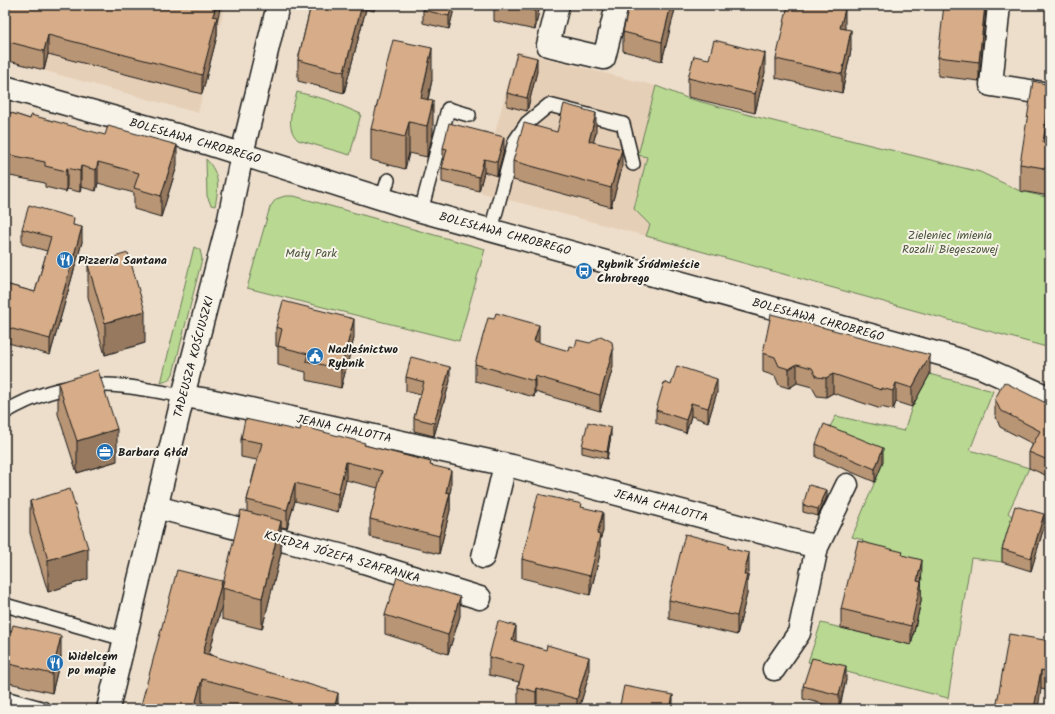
<svg xmlns="http://www.w3.org/2000/svg" width="1055" height="714" font-family="Kalam,sans-serif">
	<style>
		.built { fill: #e6cfb7 }
		.green { fill: #b9d992; stroke: #6a7a57 }
		.lines { fill: none; stroke-linecap: round; stroke-linejoin: round }
		.service-casing { stroke: #1c1c1c; stroke-width: 16 }
		.minor-casing { stroke: #1c1c1c; stroke-width: 25 }
		.tertiary-casing { stroke: #1c1c1c; stroke-width: 25 }
		.service { stroke: #f7f3e8; stroke-width: 13 }
		.minor { stroke: #f7f3e8; stroke-width: 22 }
		.tertiary { stroke: #f7f3e8; stroke-width: 22 }
		.wall { fill: #b89575; stroke: #1c1c1c }
		.shaded-wall { fill: #96795f; stroke: #1c1c1c }
		.building { fill: #d6ad88; stroke: #1c1c1c }
		.labels { text-anchor: middle; dominant-baseline: central; stroke-width: 4; stroke-linejoin: round; paint-order: stroke }
		.street-label { font-size: 12px; fill: #1c1c1c; stroke: #f7f3e8 }
		.park-label { font-size: 12px; fill: #4b553f; stroke: #f7f3e8 }
		.poi-label { font-size: 12px; font-weight: bold; fill: #1c1c1c; stroke: #f7f3e8; text-anchor: start }
	</style>
	<rect width="100%" height="100%" fill="#eddecb"/>
	<filter id="ink" filterUnits="userSpaceOnUse"><feTurbulence type="fractalNoise" baseFrequency=".025" numOctaves="2"/><feDisplacementMap in="SourceGraphic" scale="8" xChannelSelector="R" yChannelSelector="G"/><feConvolveMatrix kernelMatrix="1 2 1 2 8 2 1 2 1" color-interpolation-filters="sRGB"/></filter>
	<g filter="url(#ink)">
		<path class="built" d="M5 5H225L198 113 5 60Z
			M517 51 656 86 638 155 647 157 643 174 650 225 646 236 479 192Z"/>
		<path class="green" d="M656 86 687 98 757 117 980 172 1020 191 1050 198V348L646 236 650 225 634 209 647 157 638 155Z
			M297 92 328 100 361 114 350 155 298 140C284 127 293 108 297 92Z
			M206 159C220 174 219 187 215 206L211 205 207 196Z
			M285 196H294L485 249 459 341 247 288 270 207 276 199Z
			M194 247 200 250 202 259 173 374 169 380 161 383Z
			M929 374 993 391 970 450 1029 468 1008 513 1015 519 1002 562 971 558 948 698 808 662 821 623 911 645 921 602 858 560 863 540 852 537 883 462 824 437 836 416 904 431 912 407Z"/>
		<g class="lines">
			<g class="service-casing">
				<path id="service" d="M382 199 388 180
					M421 211 448 109 469 115
					M491 230 515 141 527 123 549 105 623 124 633 164
					M5 412C71 374 112 383 183 396
					M5 605 124 639
					M5 698 45 709"/>
			</g>
			<g class="minor-casing">
				<path id="minor" d="M558 5 548 45 604 58 617 5
					M999 5 991 85 1050 94
					M183 396 209 400 512 466 817 547 799 633 774 669
					M156 507 351 558 480 598
					M817 547 847 485
					M483 557 505 465"/>
			</g>
			<g class="tertiary-casing">
				<path id="tertiary" d="M5 87 209 144 421 211 947 356 981 367 1050 398
					M108 709 183 396 229 219 242 154 278 5"/>
			</g>
			<use href="#service" class="service"/>
			<use href="#minor" class="minor"/>
			<use href="#tertiary" class="tertiary"/>
		</g>
		<path class="wall" d="M5 5 217 22V36L202 94 48 54 44 70 5 60Z
			M311 5H376L374 11 366 9 344 93 298 81V60Z
			M455 5 449 29 423 23V10Z
			M494 5H540L535 30 494 21Z
			M676 5 662 61 623 51V32Z
			M986 5V11L979 81 938 76V57Z
			M844 29 851 50 842 93 776 78V59Z
			M537 71 527 111 507 106V93Z
			M765 72 755 113 688 97V78Z
			M432 80 428 100 433 133 427 157 409 153 405 169 371 160V129Z
			M5 111 177 166 161 217 134 209V193L98 183 96 191 81 187 80 192 67 189 66 192 45 187V183L5 175Z
			M557 132H596L593 142 622 168 611 207 513 180V161Z
			M1048 143H1050V196L1020 191V164Z
			M443 148 504 150 497 176 484 172 479 191 442 182V168L444 161H443Z
			M74 225 82 242 50 355 5 342V284L35 292 47 251 22 244V229Z
			M88 265 145 343 105 355 88 297Z
			M276 327 354 338 341 388 306 380V372L278 365V347L276 346Z
			M539 341 538 343 613 367 600 411 535 392 534 397 475 381V364Z
			M763 353 930 374 912 407 896 402 893 410 881 407V409L833 393 826 397 817 396 812 387 797 383 789 388 779 385 775 376 763 372Z
			M406 377 450 381 434 436 414 431V418L420 395 406 391Z
			M58 383 117 461 77 473 58 414Z
			M671 385 717 392 708 422 691 416 686 433 656 423V410Z
			M995 399 1050 405V477L1029 468V452L1033 444 1000 427 995 415Z
			M611 435 607 459 582 453V446Z
			M241 439 365 445 431 465 451 488 450 492V510L439 554 370 537V519L378 488 346 480 338 512 295 501 287 528 281 527V553L262 629 222 619V605L209 654 338 709H224L202 703 140 709 222 588 247 512V500L257 460 241 457Z
			M816 444 883 462 875 482 816 457Z
			M827 497 818 516 803 512V505Z
			M30 501 88 579 48 592 30 533Z
			M1044 527 1031 571 1002 562V549Z
			M603 531 600 540V554L590 595 522 578V559Z
			M729 548 749 572 747 581V594L737 635 669 619V600Z
			M903 555 922 579 921 583V601L911 645 841 628V609Z
			M385 615 460 616 448 654 385 634Z
			M5 630 61 656 52 693 5 682Z
			M516 641 589 675 579 709H550L537 705 536 709H532L518 705V687L519 682 489 675V657Z
			M1050 641V691L1041 689 996 709Z
			M846 680 840 707H836L803 699V686Z"/>
		<path class="shaded-wall" d="M216 5H221L217 22V36L202 94V75L213 16Z
			M362 5H366V9L344 93V72Z
			M452 5H455L449 29V16Z
			M536 5H540L535 30V11Z
			M671 5H676L662 61V42Z
			M985 5H986V11L979 81V62Z
			M845 9V28L840 47V28Z
			M851 30V50L842 93V74Z
			M48 35V54L44 70V51Z
			M432 48V80L422 125 421 98Z
			M765 53V72L755 113V94Z
			M537 58V71L527 111V98Z
			M1050 100V127L1043 169V142Z
			M433 101V133L427 157V126Z
			M596 113V132L589 160V141Z
			M409 122V153L405 169V137Z
			M504 137V150L497 176V162Z
			M177 145V166L161 217V196Z
			M622 149V168L611 207V188Z
			M484 159V172L479 191V177Z
			M98 162V183L96 191V170Z
			M81 166V187L80 192V171Z
			M67 168V189L66 192V171Z
			M82 227V242L50 355V339Z
			M145 311V343L105 355V323Z
			M354 319V338L341 388V369Z
			M539 325V341L534 358V341Z
			M613 350V367L600 411V395Z
			M930 355V374L912 407V388Z
			M797 364V383L789 388V369Z
			M450 367V381L434 436V423Z
			M833 374V393L826 397V378Z
			M535 376V392L534 397V381Z
			M717 379V392L708 422V408Z
			M896 383V402L893 410V391Z
			M691 403V416L686 433V420Z
			M611 428V435L607 459V452Z
			M117 429V461L77 473V441Z
			M883 448V462L875 482V469Z
			M346 462V480L338 512V494Z
			M451 470V488L446 509V492Z
			M295 483V501L287 528V510Z
			M827 490V497L818 516V509Z
			M450 493V510L439 554V536Z
			M603 512V531L600 540V554L590 595V576L597 534Z
			M1044 514V527L1031 571V558Z
			M281 521V553L262 629V598Z
			M88 548V579L48 592V560Z
			M749 553V572L747 581V594L737 635V616L744 575Z
			M922 560 921 601 911 645V626L917 581Z
			M222 581V605L203 677V653Z
			M460 597V616L448 654V635Z
			M516 626V643L512 640Z
			M61 636V656L52 693V674Z
			M589 657V675L579 709H577V699Z
			M846 666V680L839 708V695Z
			M1041 670V689L1038 709H1034Z
			M202 679V703L201 709H194Z
			M537 688V705L536 709V692Z
			M338 693V709H334Z
			M673 695V709H670Z"/>
		<path class="building" d="M5 5H216L213 16 217 17 202 75 48 35 44 51 5 41Z
			M311 5H362L344 72 298 60Z
			M424 5H452L449 16 423 10Z
			M508 5H536L535 11Z
			M629 5H671L662 42 623 32Z
			M788 5H825L845 9 840 28 851 30 842 74 776 59Z
			M944 5H985L979 62 938 57Z
			M393 40 432 48 421 98 433 101 427 126 409 122 405 137 371 129Z
			M714 40 765 53 755 94 688 78 694 56 709 59Z
			M517 53 537 58 527 98 507 93Z
			M1033 81 1050 85V100L1043 142 1050 143V169L1020 164Z
			M564 104 596 113 589 141 622 149 611 188 513 161 524 123 557 132Z
			M5 111 30 119 31 115 105 135 108 126 177 145 161 196 134 188 139 173 98 162 96 170 81 166 80 171 67 168 66 171 45 166V162L5 154Z
			M449 123 504 137 497 162 484 159 479 177 442 168 447 149 443 148Z
			M29 205 74 218 73 225 82 227 50 339 5 327V284L35 292 51 237 22 229Z
			M128 253 145 311 105 323 88 265Z
			M283 301 354 319 341 369 306 361 308 354 278 346 282 329 276 327Z
			M496 313 539 325 534 341 569 351 570 346 575 347 577 340 590 343 601 336 612 342 613 350 600 395 535 376 534 381 475 364 488 318 494 319Z
			M771 314 930 355 912 388 896 383 893 391 881 388V390L833 374 826 378 817 377 812 368 797 364 789 369 779 366 775 357 763 353Z
			M411 357 450 367 434 423 414 418 424 382 406 377Z
			M677 366 717 379 708 408 691 403 686 420 656 410 664 382 671 385Z
			M98 370 117 429 77 441 58 383Z
			M1004 382 1050 405V461L1029 452 1040 431 1000 410 995 399Z
			M245 419 300 431 301 426 365 443 364 445 431 462 430 465 451 470 446 492 450 493 439 536 370 519 382 471 346 462 338 494 295 483 287 510 247 500 262 443 241 439Z
			M588 422 611 428 607 452 582 446Z
			M824 424 883 448 875 469 816 444Z
			M809 485 827 490 818 509 803 505Z
			M70 489 88 548 48 560 30 501Z
			M538 494 582 504 581 507 603 512 597 534 600 535 590 576 522 559Z
			M1015 506 1044 514 1031 558 1002 549Z
			M241 510 281 521 262 598 222 588Z
			M685 534 729 545 728 548 749 553 744 575H747L737 616 669 600Z
			M858 541 903 552 902 555 922 560 917 581 921 582 911 626 841 609Z
			M177 570 222 581 203 653 338 693 334 709H290L291 702 202 679 194 709H140Z
			M397 577 460 597 448 635 385 615Z
			M498 621 516 626 512 640 546 650 547 645 589 657 577 699 537 688 536 692 518 687 524 666 489 657Z
			M13 625 61 636 52 674 5 663V655L6 652H5V630L11 632Z
			M1009 634 1050 641V672L1041 670 1034 709H996Z
			M812 658 846 666 839 695 803 686Z
			M624 686 673 695 670 709H619Z
			M5 703 31 709H5Z
			M836 706 848 709H835Z"/>
	</g>
	<defs>
		<g id="restaurant-disc" transform="scale(0.9)"><circle r="9.5" fill="#1f6fb2" stroke="#f7f3e8"/><path d="M-5-6h1v4h1v-4h1v4h1v-4h1v5L-1.5 .5V6h-2V.5L-5-1ZM5-6V6H3V1.5H1.5Q1.5-4 5-6Z" fill="#fff"/></g>
		<g id="bus-disc" transform="scale(0.9)"><circle r="9.5" fill="#1f6fb2" stroke="#f7f3e8"/><path d="M-5-6H5V4H4V6H2V4H-2V6H-4V4H-5ZM-3.5-4V0h7V-4ZM-3.5 1.2v1.5H-2V1.2ZM2 1.2v1.5H3.5V1.2Z" fill="#fff"/></g>
		<g id="civic-disc" transform="scale(0.9)"><circle r="9.5" fill="#1f6fb2" stroke="#f7f3e8"/><path d="M-.6-6.5H3V-4.5H.6V-3L4-1V1h2V6H-6V1h2V-1L-.6-3ZM-1.2 2.5V6h2.4V2.5Z" fill="#fff"/></g>
		<g id="office-disc" transform="scale(0.9)"><circle r="9.5" fill="#1f6fb2" stroke="#f7f3e8"/><path d="M-6-3h4V-5.5h4V-3h4V5H-6ZM-1-4.5V-3h2v-1.5ZM-6 0V1H6V0Z" fill="#fff"/></g>
	</defs>
	<g fill-rule="evenodd">
		<use href="#restaurant-disc" x="65" y="260"/>
		<use href="#bus-disc" x="584" y="271"/>
		<use href="#civic-disc" x="315" y="356"/>
		<use href="#office-disc" x="105" y="452"/>
		<use href="#restaurant-disc" x="55" y="663"/>
	</g>
	<g class="labels">
		<g class="street-label">
			<text transform="translate(195 141) rotate(16)">BOLESŁAWA CHROBREGO</text>
			<text transform="translate(505 234) rotate(15)">BOLESŁAWA CHROBREGO</text>
			<text transform="translate(818 320) rotate(15)">BOLESŁAWA CHROBREGO</text>
			<text transform="translate(194 357) rotate(-75)">TADEUSZA KOŚCIUSZKI</text>
			<text transform="translate(344 429) rotate(12)">JEANA CHALOTTA</text>
			<text transform="translate(661 506) rotate(15)">JEANA CHALOTTA</text>
			<text transform="translate(342 557) rotate(16)">KSIĘDZA JÓZEFA SZAFRANKA</text>
		</g>
		<g class="park-label">
			<text x="950" y="235">Zieleniec imienia<tspan x="950" dy="14">Rozalii Biegeszowej</tspan></text>
			<text x="311" y="253">Mały Park</text>
		</g>
		<g class="poi-label">
			<text x="78" y="260">Pizzeria Santana</text>
			<text x="597" y="264">Rybnik Śródmieście<tspan x="597" dy="14">Chrobrego</tspan></text>
			<text x="328" y="349">Nadleśnictwo<tspan x="328" dy="14">Rybnik</tspan></text>
			<text x="118" y="452">Barbara Głód</text>
			<text x="68" y="656">Widelcem<tspan x="68" dy="14">po mapie</tspan></text>
		</g>
	</g>
	<rect width="1055" height="714" fill="none" stroke="#f7f3e8" stroke-width="20"/>
	<rect x="10" y="10" width="1035" height="694" fill="none" stroke="#1c1c1c" stroke-width="1.5" filter="url(#ink)"/>
</svg>
